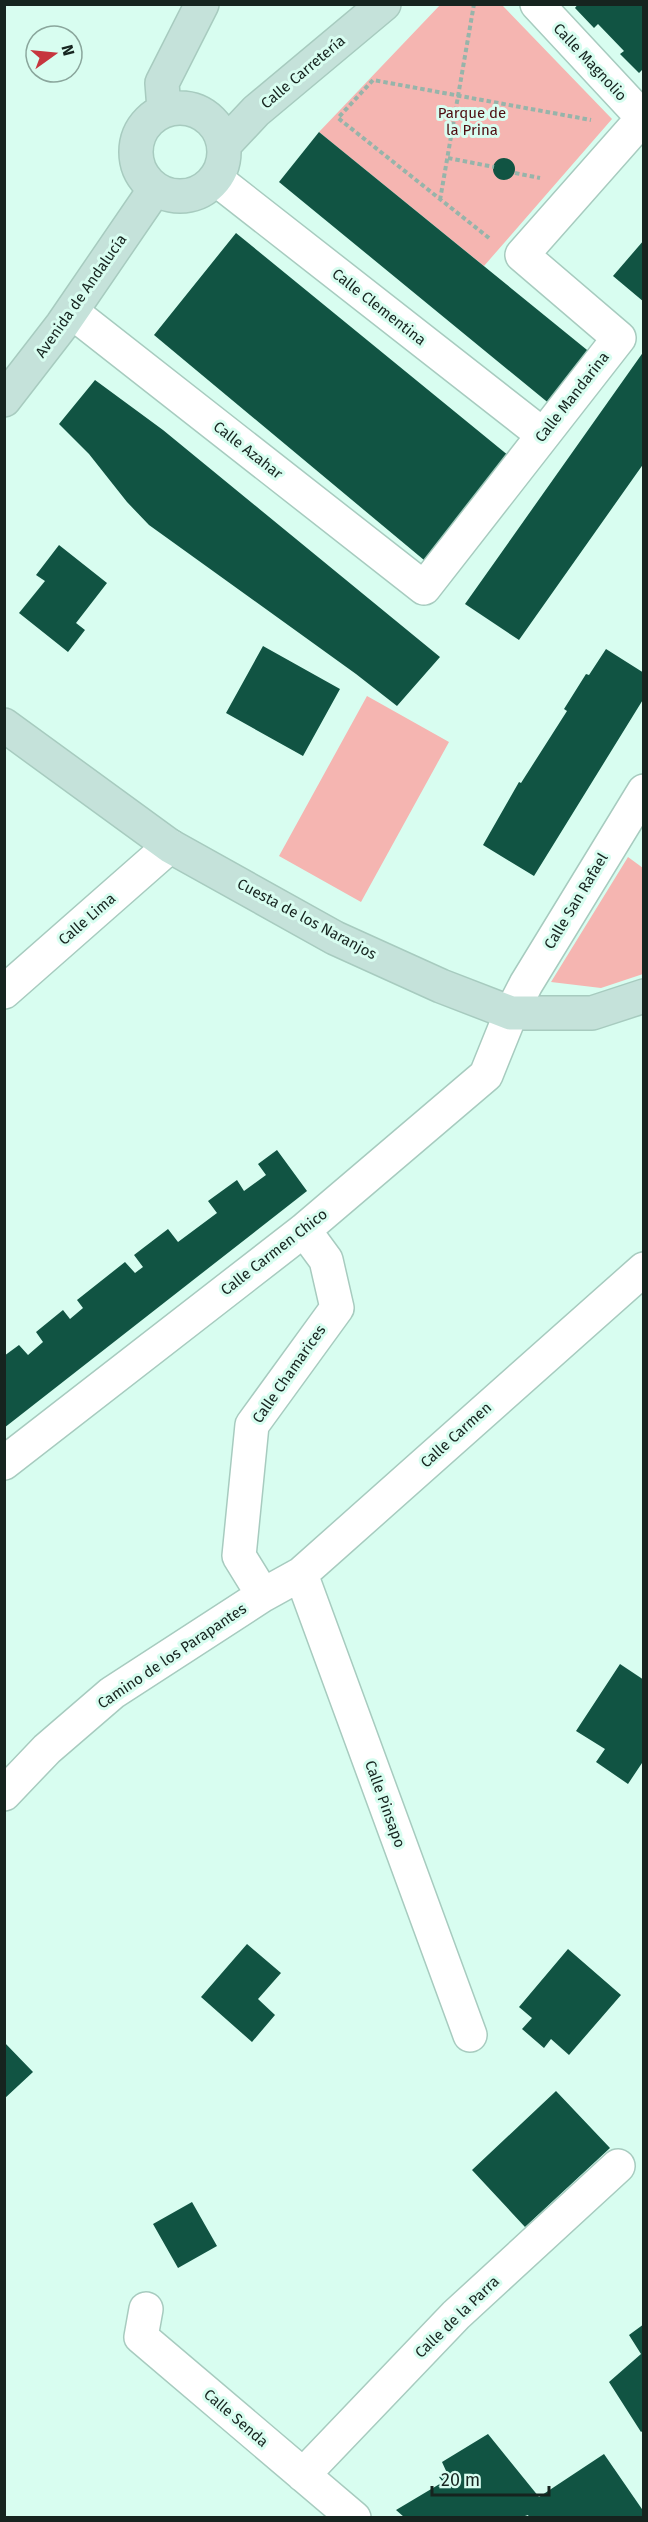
<svg xmlns="http://www.w3.org/2000/svg" width="648" height="2522" font-family="'Fira Sans',sans-serif">
	<style>
		.green { fill: #f5b5b1 }
		.building { fill: #115443 }
		.lines { fill: none; stroke-linecap: round; stroke-linejoin: round }
		.street-casing { stroke: #a7cbbf; stroke-width: 36 }
		.secondary-casing { stroke: #a7cbbf; stroke-width: 36 }
		.path { stroke: #97b4aa; stroke-width: 4; stroke-dasharray: 4.5 3; stroke-linecap: butt }
		.street { stroke: #fff; stroke-width: 33 }
		.secondary { stroke: #c5e2da; stroke-width: 33 }
		.labels { text-anchor: middle; dominant-baseline: central; stroke-width: 6; stroke-linejoin: round; paint-order: stroke }
		.street-label { font-size: 15px; fill: #16241f; stroke: #d8fdf0 }
		.park-label { font-size: 15px; fill: #4e0d11; stroke: #d8fdf0 }
	</style>
	<rect width="100%" height="100%" fill="#d8fdf0"/>
	<path class="green" d="M441 4 502 5 612 119 484 266 319 132Z
		M367 696 449 742 361 902 279 856Z
		M628 857 643 868V974L601 988 551 982Z"/>
	<path class="building" d="M578 4H644V72L642 70 639 73 620 54 624 51 598 24 594 28 575 8Z
		M319 132 592 354 551 405 279 182Z
		M493 169a11 11 0 1 1 22 0a11 11 0 1 1-22 0Z
		M236 233 509 456 424 560 154 335Z
		M644 240V302L613 276Z
		M644 351V463L519 640 465 604Z
		M95 380 163 430 440 657 397 706 356 674 149 525 127 502 89 454 59 424Z
		M59 545 107 583 76 623 85 630 68 652 19 613 45 581 36 575Z
		M263 646 340 689 303 756 226 713Z
		M606 649 644 673V698L534 876 483 845 519 782 521 783 567 711 564 709 586 674 589 675Z
		M277 1150 307 1191 4 1428V1356L19 1345 28 1355 43 1342 36 1332 63 1310 70 1319 83 1308 77 1300 125 1262 135 1273 143 1267 134 1255 168 1229 178 1242 217 1213 208 1201 237 1180 244 1191 266 1175 258 1164Z
		M620 1664 644 1680V1760L628 1784 596 1762 605 1749 576 1731Z
		M247 1944 281 1973 258 1999 275 2015 252 2042 201 1997Z
		M568 1949 621 1995 569 2055 551 2039 544 2048 522 2029 532 2018 519 2007Z
		M4 2042 33 2072 4 2099Z
		M556 2091 610 2148 525 2227 472 2170Z
		M192 2202 217 2246 178 2268 153 2224Z
		M644 2324V2430L641 2432 609 2382 641 2354 629 2335Z
		M488 2434 539 2497 604 2454 644 2512V2517H529L528 2515 522 2517H404L396 2510 443 2482 439 2477 447 2473 442 2462Z"/>
	<g class="lines">
		<g class="street-casing">
			<path id="street" d="M537 4 644 119
				M216 179 543 435
				M72 312 424 588 619 338 522 255 643 118
				M4 992 170 846
				M4 1463 304 1230 486 1075 511 1013 526 984 644 791
				M301 1574 470 2035
				M263 1595 239 1556 252 1425 337 1308 326 1260 304 1230
				M4 1794 47 1749 112 1693 263 1595 301 1574 644 1269
				M146 2309 141 2337 354 2518
				M303 2475 456 2315 618 2166"/>
		</g>
		<g class="secondary-casing">
			<path id="secondary" d="M136 152a44 44 0 1 1 88 0a44 44 0 1 1-88 0Z
				M164 109 162 83 202 4
				M225 144 256 111 384 4
				M4 400 62 325 155 189
				M4 725 170 846 335 938 441 986 511 1013H592L644 996"/>
		</g>
		<path class="path" d="M448 158 494 167
			M515 173 540 178
			M440 200 474 4
			M489 238 338 118 373 80 591 120"/>
		<use href="#street" class="street"/>
		<use href="#secondary" class="secondary"/>
	</g>
	<g class="labels">
		<g class="street-label">
			<text transform="translate(590 62) rotate(47)">Calle Magnolio</text>
			<text transform="translate(303 72) rotate(-40)">Calle Carretería</text>
			<text transform="translate(81 296) rotate(-55)">Avenida de Andalucía</text>
			<text transform="translate(379 307) rotate(38)">Calle Clementina</text>
			<text transform="translate(572 397) rotate(-52)">Calle Mandarina</text>
			<text transform="translate(248 450) rotate(38)">Calle Azahar</text>
			<text transform="translate(576 901) rotate(-59)">Calle San Rafael</text>
			<text transform="translate(87 919) rotate(-41)">Calle Lima</text>
			<text transform="translate(307 919) rotate(28)">Cuesta de los Naranjos</text>
			<text transform="translate(274 1252) rotate(-38)">Calle Carmen Chico</text>
			<text transform="translate(289 1374) rotate(-55)">Calle Chamarices</text>
			<text transform="translate(456 1435) rotate(-42)">Calle Carmen</text>
			<text transform="translate(172 1656) rotate(-34)">Camino de los Parapantes</text>
			<text transform="translate(385 1804) rotate(70)">Calle Pinsapo</text>
			<text transform="translate(457 2317) rotate(-44)">Calle de la Parra</text>
			<text transform="translate(236 2418) rotate(41)">Calle Senda</text>
		</g>
		<g class="park-label">
			<text x="472" y="113">Parque de<tspan x="472" dy="17">la Prina</tspan></text>
		</g>
	</g>
	<rect width="648" height="2522" fill="none" stroke="#16241f" stroke-width="12"/>
	<g transform="translate(54 54) rotate(75)"><circle r="28" fill="#d8fdf0" stroke="#8aa69c" stroke-width="1.5"/>
	<path d="M0-4.5L10 22L0 15L-10 22Z" fill="#c6363e"/>
	<text y="-9" font-size="16" font-weight="bold" text-anchor="middle" fill="#16241f">N</text>
	</g>
	<path d="M432 2486v9h117v-9" fill="none" stroke="#16241f" stroke-width="3"/>
	<text x="441" y="2486" font-size="18" fill="#16241f" stroke="#d8fdf0" stroke-width="4.5" paint-order="stroke">20 m</text>
</svg>
